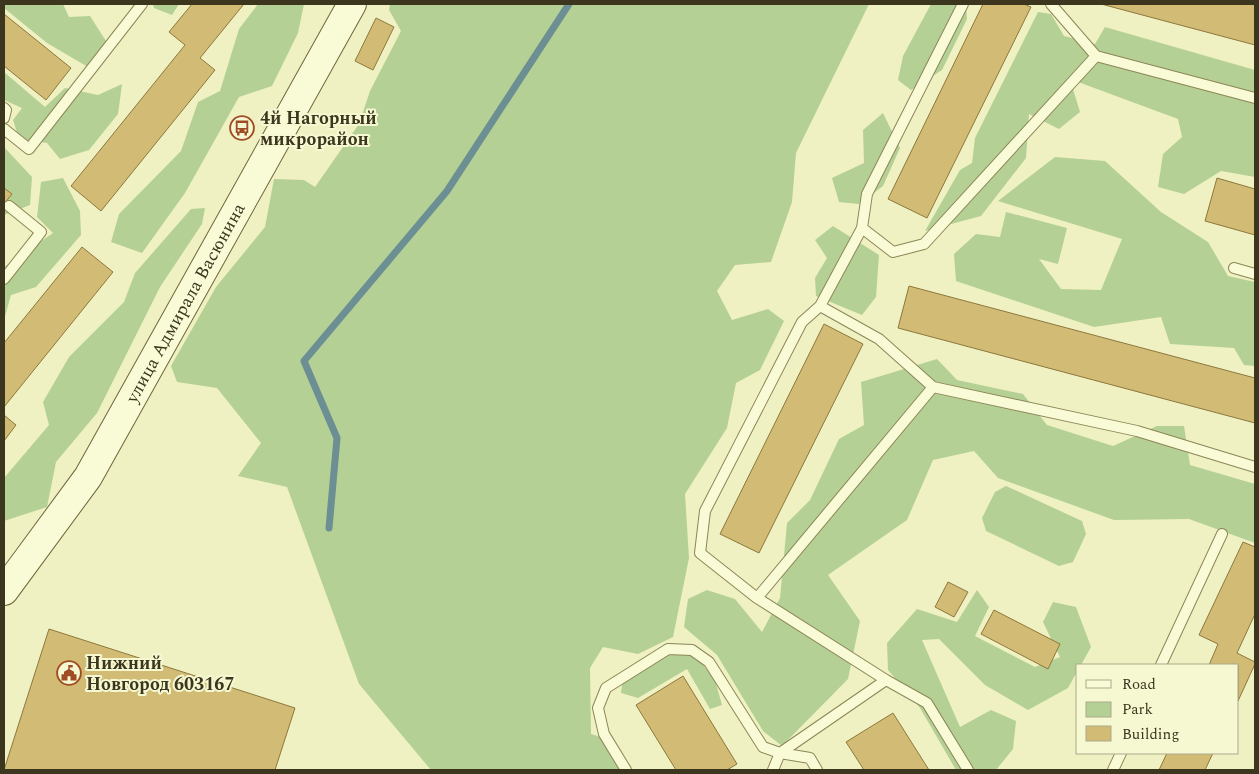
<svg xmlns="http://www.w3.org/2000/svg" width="1259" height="774" font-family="Spectral,serif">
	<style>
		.green { fill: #b5d095 }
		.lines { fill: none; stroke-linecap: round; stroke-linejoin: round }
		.stream { stroke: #6b8f92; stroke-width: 7 }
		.building { fill: #d2bb75; stroke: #8d783c }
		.lane-casing { stroke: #8c8658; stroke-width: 12 }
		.secondary-casing { stroke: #6e663b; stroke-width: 30 }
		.lane { stroke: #f9fbd6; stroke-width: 10 }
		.secondary { stroke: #f9fbd6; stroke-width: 28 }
		.labels { text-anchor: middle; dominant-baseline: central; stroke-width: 4; stroke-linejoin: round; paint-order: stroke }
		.poi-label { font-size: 18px; font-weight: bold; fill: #3b361d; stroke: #f6f8d2; text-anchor: start }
		.street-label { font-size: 18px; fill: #3b361d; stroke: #f6f8d2 }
	</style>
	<rect width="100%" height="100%" fill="#eff1c2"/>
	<path class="green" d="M4 4H63L69 17 90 16 106 41 88 67 47 43 4 8Z
		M153 4H179L172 15 154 8Z
		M258 4H304L298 33 272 86 239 97 185 193 142 253 111 242 119 214 181 151 198 102 220 91 239 29Z
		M390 4H869L796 153 792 202 771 262 735 265 717 291 732 320 768 309 784 321 760 370 736 383 727 428 685 494 689 558 673 637 638 654 603 647 590 668 591 734 607 739 628 770H431L359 684 287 487 238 476 261 443 217 388 177 382 171 366 216 287 265 227 274 179 304 180 315 187 359 124 370 91 401 31 389 10Z
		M931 4H966L967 19 942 70 911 90 898 80 903 56Z
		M1038 12 1051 14 1064 36 1095 44 1105 27 1255 70V177L1221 171 1184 194 1158 187 1163 154 1182 137 1178 119 1070 79 1080 112 1059 129 1029 114 1026 158 981 216 925 231 960 170 972 163 975 138Z
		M4 72 45 107 65 88 98 95 122 84 118 114 89 150 60 159 47 143 19 139 13 120 22 108 4 100Z
		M883 113 900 148 883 186 859 204 839 202 832 178 864 163 863 130Z
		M4 147 32 177 30 205 4 215Z
		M1055 157 1105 161 1161 212 1208 242 1228 276 1255 282V366L1244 365 1234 348 1170 344 1161 317 1094 327 956 281 954 254 976 234 1000 237 1006 212 1067 228 1058 264 1039 259 1061 289 1101 290 1122 239 998 201Z
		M63 178 80 211 81 235 36 287 11 295 4 320V267L53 233 37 217 41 182Z
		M205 208 202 224 160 287 97 413 56 462 47 507 4 521V478L49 425 43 402 69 357 124 302 135 273 191 209Z
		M833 226 879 255 876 297 862 315 816 296 815 278 827 258 815 240Z
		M937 359 957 380 1023 394 1047 425 1113 446 1157 426H1184L1190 465 1255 484V543L1189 519 1114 520 998 478 974 451 933 460 907 520 828 575 860 621 848 679 782 746 763 731 717 655 684 627 688 599 707 590 735 599 762 632 780 598 787 523 810 500 839 439 864 425 861 382Z
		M1006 486 1082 521 1086 534 1073 562 1059 566 986 531 982 518 995 492Z
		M977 590 989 607 975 636 1035 667 1060 657 1043 622 1053 602 1076 607 1091 647 1081 665H1078V670L1068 688 1028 710 985 685 939 639 922 640 960 727 991 710 1016 721 1013 749 996 770H956L920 708 888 670 887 643 917 609 957 622Z
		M655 651 696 656 715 680 722 705 710 709 687 669 638 698 621 693 624 670Z"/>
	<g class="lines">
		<path class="stream" d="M329 528 337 438 304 361 447 191 569 4"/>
	</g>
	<path class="building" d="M192 4H244L200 58 215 70 101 211 71 186 185 45 169 32Z
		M983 4H1024L1031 7 927 218 888 199Z
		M1101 4H1255V45Z
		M4 14 71 68 46 100 4 66Z
		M376 18 394 27 373 70 355 61Z
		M1217 178 1255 189V235L1205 221Z
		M4 188 12 194 4 204Z
		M82 247 113 272 4 407V343Z
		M909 286 1255 378V423L898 328Z
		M824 324 863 344 759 553 720 534Z
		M4 415 16 425 4 441Z
		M1243 542 1255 547V614L1237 653 1255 662V664L1238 701V665H1209L1218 644 1199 635Z
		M948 582 968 592 954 617 935 607Z
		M994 610 1060 644 1048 669 981 634Z
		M49 629 295 708 275 770H4Z
		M683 676 737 764 727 770H676L636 705Z
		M893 713 929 770H864L846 742Z
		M1167 753H1213L1205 770H1159Z"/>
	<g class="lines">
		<g class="lane-casing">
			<path id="lane" d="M963 4 867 194 862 228 893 252 924 244 1096 56
				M1051 4 1096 56 1255 98
				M4 108 6 110 4 118
				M4 129 29 149 142 4
				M1234 268 1255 274
				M4 279 41 232 9 206
				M820 306 862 228
				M757 598 933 387
				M1161 665 1222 534
				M626 770 604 734 598 708 606 688 668 649 692 650 709 662 763 747 780 753 810 758 817 770
				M773 770 780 753 886 680
				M968 770 927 703 886 680 757 598 700 553 705 511 802 322 820 306 879 339 933 387 1137 431 1255 467
				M1113 770 1121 753"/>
		</g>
		<g class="secondary-casing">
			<g id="secondary">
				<path id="s1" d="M4 591 88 477 352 4"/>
			</g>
		</g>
		<use href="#lane" class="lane"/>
		<use href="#secondary" class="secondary"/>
	</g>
	<defs>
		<g id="bus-ring" transform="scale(1.25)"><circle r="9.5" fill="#f6f8d2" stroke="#9f4d24" stroke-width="1.5"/><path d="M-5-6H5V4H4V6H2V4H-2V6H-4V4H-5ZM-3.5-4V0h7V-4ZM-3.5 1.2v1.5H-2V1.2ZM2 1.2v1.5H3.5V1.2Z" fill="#9f4d24"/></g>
		<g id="civic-ring" transform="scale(1.25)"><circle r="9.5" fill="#f6f8d2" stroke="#9f4d24" stroke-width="1.5"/><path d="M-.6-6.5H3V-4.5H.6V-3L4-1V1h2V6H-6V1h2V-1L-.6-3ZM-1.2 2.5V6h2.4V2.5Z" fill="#9f4d24"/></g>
	</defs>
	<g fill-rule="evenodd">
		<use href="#bus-ring" x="242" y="128"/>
		<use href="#civic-ring" x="69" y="673"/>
	</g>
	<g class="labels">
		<g class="poi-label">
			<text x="260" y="118">4й Нагорный<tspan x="260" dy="21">микрорайон</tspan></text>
			<text x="86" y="663">Нижний<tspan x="86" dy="21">Новгород 603167</tspan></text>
		</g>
		<g class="street-label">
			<text stroke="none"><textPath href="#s1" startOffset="341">улица Адмирала Васюнина</textPath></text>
		</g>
	</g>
	<rect width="1259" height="774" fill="none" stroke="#3b361d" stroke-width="10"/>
	<rect x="1076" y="664" width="162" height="90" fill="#f6f8d2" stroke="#abaa8a"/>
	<rect x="1086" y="680" width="25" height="8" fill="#f9fbd6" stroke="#abaa8a"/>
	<text x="1122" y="689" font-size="15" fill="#3b361d">Road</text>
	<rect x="1086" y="702" width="25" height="15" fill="#b5d095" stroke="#abaa8a"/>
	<text x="1122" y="714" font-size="15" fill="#3b361d">Park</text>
	<rect x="1086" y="726" width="25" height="15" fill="#d2bb75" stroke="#abaa8a"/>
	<text x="1122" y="739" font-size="15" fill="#3b361d">Building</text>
</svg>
